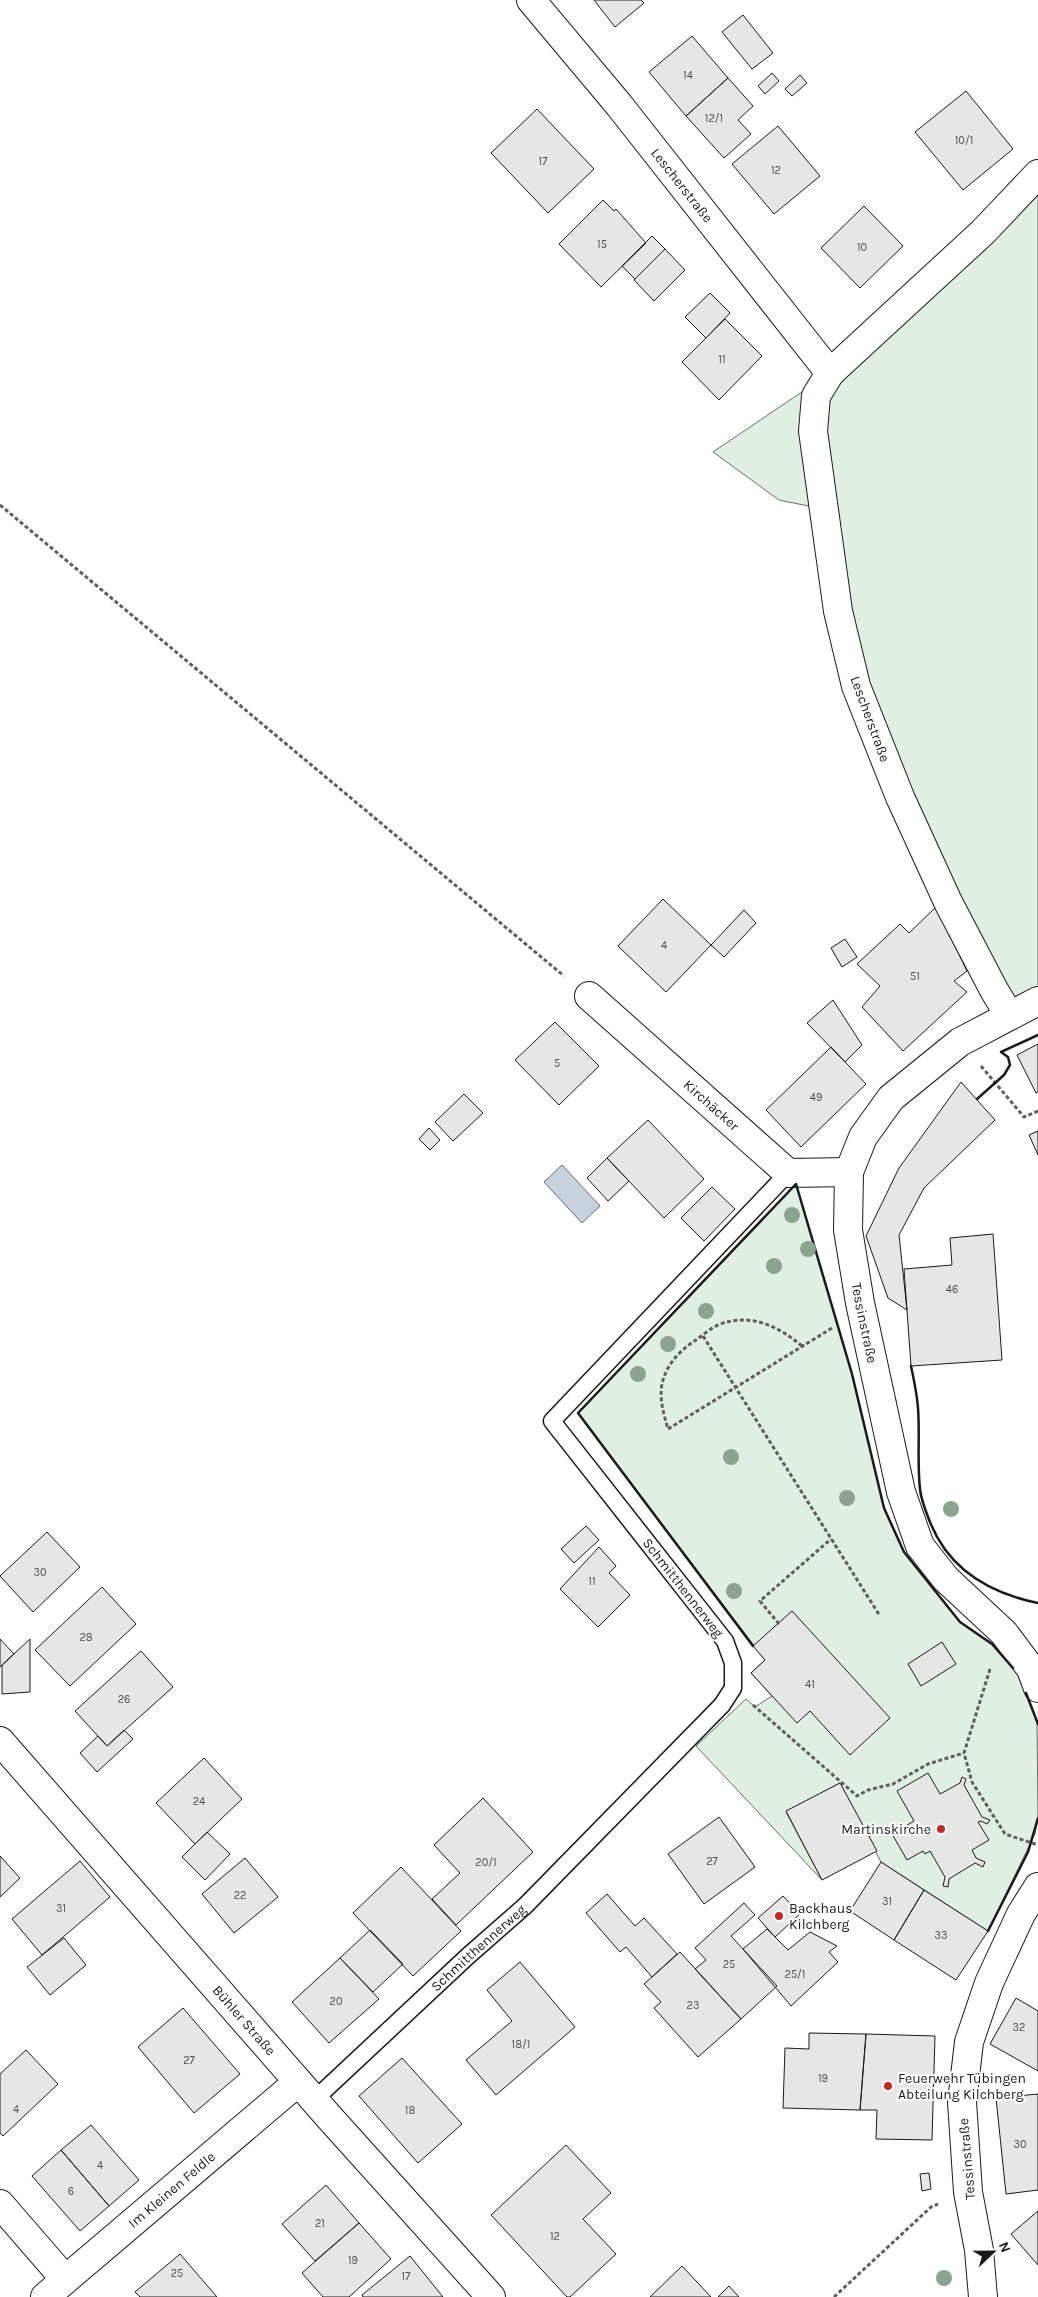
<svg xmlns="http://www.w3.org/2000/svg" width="1038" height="2297" font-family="Karla,sans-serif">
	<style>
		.green { fill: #e0efe3; stroke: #6a6a6a }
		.water { fill: #c6d2dc; stroke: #6a6a6a }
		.building { fill: #e6e6e6; stroke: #1a1a1a }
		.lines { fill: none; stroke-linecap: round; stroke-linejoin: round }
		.lane-casing { stroke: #1a1a1a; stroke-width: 19 }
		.street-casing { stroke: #1a1a1a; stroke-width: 30 }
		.path { stroke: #5f5f5f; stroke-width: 3; stroke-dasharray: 4 2.5; stroke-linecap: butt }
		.lane { stroke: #fff; stroke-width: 16 }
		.street { stroke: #fff; stroke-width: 28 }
		.wall { stroke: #1a1a1a; stroke-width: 2.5 }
		.tree { fill: #8aa48f }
		.poi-dot { fill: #c62828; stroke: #fff; stroke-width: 2 }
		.labels { text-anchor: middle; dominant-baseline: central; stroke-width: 4; stroke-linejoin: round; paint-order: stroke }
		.number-label { font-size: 11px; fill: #4d4d4d }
		.street-label { font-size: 14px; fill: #1a1a1a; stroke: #fff }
		.poi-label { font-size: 14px; fill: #1a1a1a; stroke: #fff; text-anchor: start }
	</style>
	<rect width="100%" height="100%" fill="#fff"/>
	<path class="green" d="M1038 183V1001L1009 1015 856 686 823 509 779 500 713 452 830 373Z
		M796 1184 853 1378 884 1508 904 1552 960 1622 992 1644 1017 1673 1037 1721 1038 1818 1035 1834 988 1931 881 1862 840 1783 786 1812 822 1880 696 1746 746 1699 755 1707 772 1696 751 1673 765 1660 578 1413Z"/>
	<path class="water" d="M562 1165 600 1206 582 1223 544 1182Z"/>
	<path class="building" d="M594 0H641L644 3 615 27Z
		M743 15 773 53 752 69 722 32Z
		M692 36 728 78 686 116 649 72Z
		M772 73 779 81 765 94 758 86Z
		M800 75 807 83 792 96 785 89Z
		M728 78 753 106 738 120 751 134 724 158 686 116Z
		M966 91 1013 149 963 190 915 132Z
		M537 109 594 169 548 213 491 153Z
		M778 126 820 176 774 214 732 164Z
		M603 200 614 211 616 209 646 243 601 287 559 244Z
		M864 206 903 246 860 288 821 248Z
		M652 236 665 249 635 279 622 266Z
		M665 249 685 270 654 301 634 280Z
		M710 293 730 313 706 338 685 317Z
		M725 319 762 356 719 400 682 362Z
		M663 899 711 945 666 992 618 946Z
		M936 907 967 971 954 981 967 992 903 1051 862 1007 880 986 857 964 900 924 909 933Z
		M744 910 756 923 724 957 711 945Z
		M845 939 857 957 842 967 831 948Z
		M833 1000 862 1045 845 1062 807 1023Z
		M555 1022 599 1066 559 1105 515 1060Z
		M1038 1044V1092L1036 1093 1017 1055Z
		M831 1047 866 1084 801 1147 766 1110Z
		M961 1082 995 1120 924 1188 899 1235 907 1310 888 1298 866 1236 899 1168Z
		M464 1094 483 1113 453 1141 435 1122Z
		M648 1120 704 1179 664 1218 607 1158Z
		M429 1128 440 1140 430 1150 419 1139Z
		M1038 1131V1155L1029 1135Z
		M607 1158 629 1181 608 1201 587 1178Z
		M712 1187 735 1209 704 1241 681 1218Z
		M993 1234 1002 1360 911 1366 904 1269 952 1265 950 1238Z
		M586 1526 599 1540 574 1563 561 1549Z
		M47 1532 80 1567 33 1612 0 1576Z
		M599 1547 616 1566 609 1573 630 1595 598 1627 560 1589Z
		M102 1587 136 1624 70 1686 35 1650Z
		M792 1611 890 1718 850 1755 810 1711 797 1723 751 1673 765 1660 753 1646Z
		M0 1639 14 1654 0 1667Z
		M30 1639V1692L2 1694V1665Z
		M942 1642 956 1664 921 1686 908 1664Z
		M141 1651 173 1687 107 1746 75 1711Z
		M124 1730 133 1739 97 1772 80 1753 98 1736 107 1746Z
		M204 1758 242 1799 195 1844 156 1803Z
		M928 1773 940 1794 960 1783 962 1777 966 1779 964 1785 982 1817 990 1820 987 1824 981 1821 978 1822 989 1840 972 1850 976 1858 985 1862 983 1867 975 1863 949 1879 948 1887 943 1886 945 1877 930 1851 925 1854 923 1851 907 1860 892 1834 914 1821 897 1791Z
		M840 1783 877 1851 822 1880 786 1811Z
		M483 1798 533 1852 456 1925 432 1899 460 1873 434 1845Z
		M719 1817 755 1867 704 1904 668 1854Z
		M207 1832 230 1854 205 1880 182 1857Z
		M0 1856 20 1878 0 1897Z
		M245 1858 278 1897 234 1933 202 1894Z
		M80 1861 110 1897 42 1955 12 1919Z
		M881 1862 924 1890 894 1940 850 1911Z
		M401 1867 461 1931 413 1976 353 1913Z
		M924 1890 988 1931 956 1980 894 1940Z
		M607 1894 635 1926 644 1918 677 1954 652 1977 626 1947 620 1952 586 1913Z
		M783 1896 800 1914 775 1937 758 1918Z
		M744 1903 755 1915 731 1936 777 1986 741 2019 695 1969 706 1960 695 1948Z
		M767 1929 788 1950 810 1932 837 1946 829 1952 838 1962 791 2006 743 1949Z
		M370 1930 403 1964 373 1992 340 1958Z
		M64 1938 86 1965 50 1995 27 1967Z
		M680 1952 741 2019 698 2057 654 2008 661 2002 644 1984Z
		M340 1958 379 1999 329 2043 292 2002Z
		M520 1962 575 2027 496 2095 466 2060 512 2021 487 1990Z
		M1016 1998 1038 2011V2071L990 2044Z
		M183 2008 240 2074 194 2113 138 2047Z
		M809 2033 866 2034 860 2110 783 2108 785 2048 809 2049Z
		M866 2034 935 2036 932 2140 876 2139 877 2110H860Z
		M26 2050 58 2084 3 2136 0 2133V2074Z
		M402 2058 462 2124 418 2163 359 2096Z
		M1038 2094V2190L1006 2194 996 2098Z
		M91 2125 139 2180 109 2206 61 2150Z
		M566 2145 611 2193 583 2219 616 2254 570 2297H567L491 2215Z
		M61 2150 109 2206 80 2231 32 2176Z
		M929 2173 931 2189 922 2191 920 2174Z
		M326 2185 359 2223 315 2261 282 2224Z
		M1038 2211V2265L1011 2234Z
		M359 2223 391 2259 349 2297H323L302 2273Z
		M180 2254 217 2297H140L135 2292Z
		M410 2256 443 2297H363L362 2295Z
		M682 2266 711 2297H650Z
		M729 2286 739 2297H718Z"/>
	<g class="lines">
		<g class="lane-casing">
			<g id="lane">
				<path id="s1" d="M314 2100 468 1956 525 1906 722 1705 733 1688V1663L725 1641 552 1421 788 1173"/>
			</g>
		</g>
		<g class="street-casing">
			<g id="street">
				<path id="s2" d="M531 0 619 105 830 373"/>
				<path id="s3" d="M589 996 788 1173 849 1172"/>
				<path id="s4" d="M1038 1001 960 1042 891 1098 863 1137 849 1172 848 1230 860 1303 901 1492 920 1546 946 1579 1004 1633 1031 1669 1038 1688"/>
				<path d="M1009 1015 994 990 948 902 900 797 856 686 838 611 813 431 816 396 830 373 983 232 1038 174"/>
				<path id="s5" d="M0 1741 329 2117 491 2297"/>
				<path d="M0 2204 65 2279"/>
				<path id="s6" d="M45 2297 298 2082"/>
				<path d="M983 2297 979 2250 968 2192 962 2102 969 2042 989 1983 1021 1914 1038 1887"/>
			</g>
		</g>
		<path class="path" d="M0 505 564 976
			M981 1066 1024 1117 1038 1111
			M703 1336 880 1616
			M802 1346C778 1326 750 1312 718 1325 711 1328 703 1335 696 1340 680 1350 666 1365 662 1384 659 1399 664 1415 668 1429L832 1328
			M779 1624 760 1601 831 1539
			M990 1669 964 1753 972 1782 1005 1834 1038 1845
			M753 1705 857 1796 868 1790 893 1784 928 1764 964 1753
			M834 2297 931 2207 938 2204"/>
		<use href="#lane" class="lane"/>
		<use href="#street" class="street"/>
		<path class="wall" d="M977 1099 1004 1075 1010 1065 1008 1057 1001 1052 1038 1035
			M911 1366C914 1380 917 1394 918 1408 920 1435 917 1462 920 1489 921 1500 926 1512 930 1522 949 1570 989 1593 1038 1603
			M753 1646 578 1413 796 1184 852 1374 884 1508 904 1552 960 1622 992 1644 1013 1668
			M1026 1693 1038 1724
			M988 1931 1028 1852 1038 1818"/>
	</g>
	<g class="tree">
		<circle cx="792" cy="1215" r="8"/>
		<circle cx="808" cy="1249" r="8"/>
		<circle cx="774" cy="1266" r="8"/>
		<circle cx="706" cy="1311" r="8"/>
		<circle cx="668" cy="1344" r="8"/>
		<circle cx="638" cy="1374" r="8"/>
		<circle cx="731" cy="1457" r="8"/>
		<circle cx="847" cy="1498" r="8"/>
		<circle cx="951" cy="1509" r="8"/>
		<circle cx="734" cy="1591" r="8"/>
		<circle cx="944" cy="2278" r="8"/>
	</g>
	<g class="poi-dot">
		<circle cx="941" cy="1829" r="5"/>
		<circle cx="779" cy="1916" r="5"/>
		<circle cx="888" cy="2086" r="5"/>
	</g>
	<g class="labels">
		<g class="number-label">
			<text x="688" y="75">14</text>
			<text x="714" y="118">12/1</text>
			<text x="964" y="140">10/1</text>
			<text x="543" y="161">17</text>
			<text x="776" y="170">12</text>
			<text x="602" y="244">15</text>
			<text x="862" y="247">10</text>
			<text x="722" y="359">11</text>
			<text x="664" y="945">4</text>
			<text x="915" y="976">51</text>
			<text x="557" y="1063">5</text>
			<text x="816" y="1097">49</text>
			<text x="952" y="1289">46</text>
			<text x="40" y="1572">30</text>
			<text x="592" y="1581">11</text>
			<text x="86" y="1637">28</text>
			<text x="810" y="1684">41</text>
			<text x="124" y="1699">26</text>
			<text x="199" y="1801">24</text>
			<text x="712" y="1861">27</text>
			<text x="486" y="1862">20/1</text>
			<text x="240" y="1895">22</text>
			<text x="887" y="1901">31</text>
			<text x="61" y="1908">31</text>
			<text x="941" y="1935">33</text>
			<text x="729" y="1964">25</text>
			<text x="795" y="1974">25/1</text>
			<text x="336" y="2001">20</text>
			<text x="693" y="2005">23</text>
			<text x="1019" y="2027">32</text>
			<text x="521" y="2044">18/1</text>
			<text x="189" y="2060">27</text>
			<text x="823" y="2078">19</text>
			<text x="16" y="2109">4</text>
			<text x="410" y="2110">18</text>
			<text x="1020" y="2144">30</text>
			<text x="100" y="2165">4</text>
			<text x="71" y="2191">6</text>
			<text x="320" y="2223">21</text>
			<text x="555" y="2236">12</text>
			<text x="353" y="2260">19</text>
			<text x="177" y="2273">25</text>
			<text x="406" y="2276">17</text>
		</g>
		<g class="street-label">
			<text stroke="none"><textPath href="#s2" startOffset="239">Lescherstraße</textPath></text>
			<text transform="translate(870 719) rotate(70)">Lescherstraße</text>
			<text stroke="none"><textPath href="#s3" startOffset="164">Kirchäcker</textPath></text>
			<text stroke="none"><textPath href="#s4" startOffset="415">Tessinstraße</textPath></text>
			<text transform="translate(683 1588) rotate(52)">Schmitthennerweg</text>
			<text stroke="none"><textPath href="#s1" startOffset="224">Schmitthennerweg</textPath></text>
			<text stroke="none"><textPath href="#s5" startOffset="371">Bühler Straße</textPath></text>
			<text transform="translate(967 2159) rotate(-95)">Tessinstraße</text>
			<text stroke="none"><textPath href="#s6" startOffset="166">Im Kleinen Feldle</textPath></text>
		</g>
		<g class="poi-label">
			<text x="931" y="1829" text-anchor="end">Martinskirche</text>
			<text x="789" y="1908">Backhaus<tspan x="789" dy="16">Kilchberg</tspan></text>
			<text x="898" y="2078">Feuerwehr Tübingen<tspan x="898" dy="16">Abteilung Kilchberg</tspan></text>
		</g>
	</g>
	<g transform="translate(993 2252) rotate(68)" stroke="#ffffff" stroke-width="4" paint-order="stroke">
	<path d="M0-4L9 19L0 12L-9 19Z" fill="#1a1a1a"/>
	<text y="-8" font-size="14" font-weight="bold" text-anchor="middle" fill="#1a1a1a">N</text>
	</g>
</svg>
